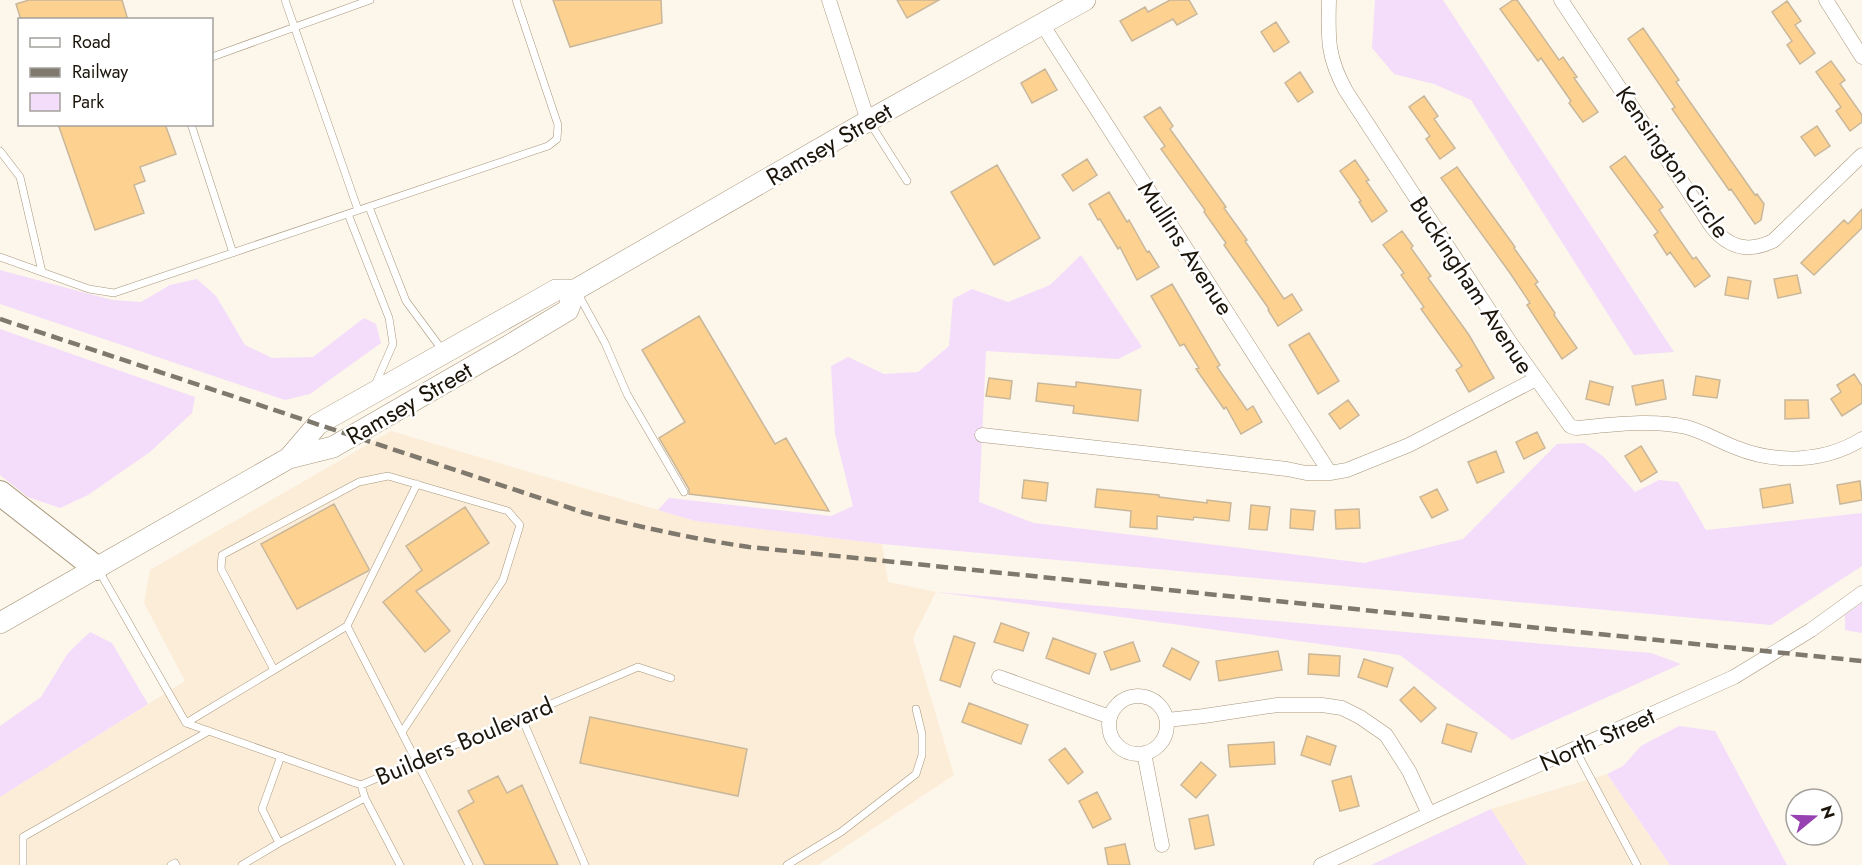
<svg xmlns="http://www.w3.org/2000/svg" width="1862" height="865" font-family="Jost,sans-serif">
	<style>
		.built { fill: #fcedd8 }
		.green { fill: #f3ddfb }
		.building { fill: #fdd290; stroke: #c9b79b; stroke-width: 1.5 }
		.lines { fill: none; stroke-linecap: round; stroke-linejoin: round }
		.lane-casing { stroke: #a7967b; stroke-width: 8 }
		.street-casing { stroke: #a7967b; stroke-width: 15 }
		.primary-casing { stroke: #a7967b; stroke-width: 22 }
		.highway-casing { stroke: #a7967b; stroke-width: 26 }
		.lane { stroke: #fff; stroke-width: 7 }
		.street { stroke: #fff; stroke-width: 14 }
		.primary { stroke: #fff; stroke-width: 21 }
		.highway { stroke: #fff; stroke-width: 24 }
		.rail { stroke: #7f786d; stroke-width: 4.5; stroke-dasharray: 12 6; stroke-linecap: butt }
		.labels { text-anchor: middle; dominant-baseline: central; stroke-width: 5; stroke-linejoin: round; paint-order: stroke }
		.street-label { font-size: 24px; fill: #1c150b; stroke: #fff }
	</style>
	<rect width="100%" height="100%" fill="#fdf6ea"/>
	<path class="built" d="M391 431 695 521 882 544 888 582 936 592 913 638 954 775 818 865H0V797L185 681 144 603 150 570Z
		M1607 774 1670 865H1527L1491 809Z"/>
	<path class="green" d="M1375 0H1443L1674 352 1634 355 1471 100 1434 84 1394 74 1372 48Z
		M1081 255 1142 347 1118 359 986 351 979 502 1034 523 1364 563 1463 539 1557 444 1584 443 1604 457 1635 492 1659 480 1678 482 1706 530 1862 513V566L1771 625 882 544 695 521 658 510 669 498 831 516 853 506 835 434 831 366 848 357 884 374 918 372 949 346 953 299 972 289 1008 302 1050 285Z
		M0 270 112 300 141 302 170 285 197 279 216 296 245 345 272 358 313 357 364 318 376 324 381 343 310 394 285 400 0 304Z
		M0 329 195 397 192 413 150 452 88 495 60 508 28 497 0 475Z
		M936 592 1651 653 1681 664 1512 740 1400 655Z
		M1862 603V633L1845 630V615Z
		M90 632 112 643 148 704 0 797V726L41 697 68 653Z
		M1679 726 1715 731 1787 865H1670L1607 774 1623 766 1641 746Z
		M1491 809 1527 865H1371Z"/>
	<path class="building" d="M29 0H122L128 20H21L16 4Z
		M553 0H661L662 23 570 47Z
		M897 0H939L907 18Z
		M1170 0H1189L1197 14 1177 25 1173 19 1132 41 1120 21 1145 7 1148 12Z
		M1513 0H1517L1559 60 1563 57 1577 77 1574 78 1598 112 1583 122 1569 103 1571 101 1541 58 1538 61 1500 9Z
		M1787 1 1801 21 1795 25 1815 53 1800 64 1787 45 1792 41 1772 12Z
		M1276 22 1289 42 1274 52 1261 32Z
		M1643 28 1679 80 1676 82 1755 195 1757 194 1764 204 1761 220 1755 224 1731 189 1729 190 1672 109 1675 107 1628 39Z
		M1831 61 1845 80 1840 84 1862 115V122L1850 131 1836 111 1841 107 1816 72Z
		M1045 69 1057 90 1032 103 1021 83Z
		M1300 72 1313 92 1298 102 1285 83Z
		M1424 96 1438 116 1434 119 1455 148 1440 159 1426 139 1430 136 1409 107Z
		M1160 107 1173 126 1170 129 1226 207 1224 208 1247 240 1245 241 1284 299 1292 294 1302 310 1278 326 1268 310 1269 309 1224 245 1226 243 1204 212 1205 210 1161 149 1165 146 1144 117Z
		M58 124H165L176 154 140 167 145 181 134 185 144 213 95 230Z
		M1817 126 1830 146 1815 156 1801 137Z
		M1625 156 1663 207 1659 210 1693 259 1696 257 1710 276 1695 287 1670 252 1667 255 1654 235 1658 232 1610 167Z
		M1087 159 1097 175 1073 191 1062 175Z
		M1355 160 1369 180 1366 181 1387 211 1372 222 1359 202 1361 201 1340 171Z
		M997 165 1040 238 994 265 951 192Z
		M1457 167 1515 247 1514 248 1538 282 1535 284 1555 313 1554 315 1577 348 1562 359 1527 305 1530 303 1510 273 1441 178Z
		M1109 192 1127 222 1129 220 1147 252 1149 251 1159 267 1137 280 1120 247 1118 249 1100 219 1098 220 1089 204Z
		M1862 209V228L1814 275 1801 263 1844 220 1848 224Z
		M1402 231 1413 246 1411 248 1431 276 1428 278 1469 335 1494 378 1469 392 1456 370 1462 366 1421 309 1424 307 1401 275 1404 273 1383 245Z
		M1797 275 1801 293 1778 298 1774 279Z
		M1728 277 1751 281 1748 299 1725 295Z
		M1172 284 1220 365 1217 367 1247 410 1253 406 1262 422 1241 434 1226 407 1224 409 1196 369 1199 368 1184 344 1180 346 1151 296Z
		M699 316 775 444 786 438 829 511 689 494V489L659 438 685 422 642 350Z
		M1309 333 1339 381 1318 394 1289 345Z
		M1854 374 1862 386V403L1842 416 1831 399 1841 392 1837 385Z
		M1696 376 1720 380 1717 398 1693 395Z
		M989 378 1012 381 1010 399 986 396Z
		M1663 380 1666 399 1636 405 1632 386Z
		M1590 381 1613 387 1609 405 1586 399Z
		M1076 382 1141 390 1138 421 1073 413 1074 406 1036 401 1038 383 1076 387Z
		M1348 400 1359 415 1340 429 1329 414Z
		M1785 400H1808L1809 418 1785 419Z
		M1537 432 1545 448 1524 459 1516 442Z
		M1641 446 1657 472 1641 482 1625 456Z
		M1496 451 1504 472 1477 483 1468 462Z
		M1024 480 1048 483 1046 501 1022 498Z
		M1860 481 1862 500 1840 504 1837 485Z
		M1790 484 1793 503 1763 508 1760 489Z
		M1097 489 1159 495V497L1207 503V500L1231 503 1229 521 1194 517 1193 520 1157 516V529L1130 527 1131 511 1095 507Z
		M1437 489 1448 510 1432 518 1420 497Z
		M334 504 369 569 368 571 297 609 261 544Z
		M1251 505 1270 507 1267 530 1249 529Z
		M465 507 489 543 416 591 450 631 425 652 383 602 422 570 406 546Z
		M1291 509 1315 511 1313 530 1290 528Z
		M1359 509 1360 528 1336 529 1335 510Z
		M1001 623 1029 633 1023 651 994 642Z
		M954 636 975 643 960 687 940 680Z
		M1053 638 1096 654 1089 674 1046 658Z
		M1133 642 1140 661 1111 670 1104 652Z
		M1172 648 1199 662 1190 680 1163 666Z
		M1278 651 1282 670 1219 681 1216 661Z
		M1309 654 1340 656 1339 676 1308 674Z
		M1364 659 1393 668 1387 687 1358 677Z
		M1414 687 1436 708 1421 722 1400 700Z
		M969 703 1028 725 1021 744 962 722Z
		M590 717 747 749 738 796 580 763Z
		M1447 724 1477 733 1471 752 1442 743Z
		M1307 736 1336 746 1330 765 1301 755Z
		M1274 742 1275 764 1230 767 1228 745Z
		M1065 748 1083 772 1068 784 1049 760Z
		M1201 762 1216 775 1196 798 1181 785Z
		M498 776 507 793 522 785 558 865H485L458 811 474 802 468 791Z
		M1351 776 1359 806 1340 811 1332 781Z
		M1097 792 1111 819 1093 828 1079 801Z
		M1208 815 1214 845 1195 849 1189 819Z
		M1125 844 1130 865H1108L1105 848Z"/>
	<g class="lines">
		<g class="lane-casing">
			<path id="lane" d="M285 0 358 210
				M212 57 370 0
				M870 123 907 181
				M191 124 233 253
				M0 151 20 177 42 272
				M369 207 406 301 443 351
				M348 214 389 318 393 344 375 385
				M0 257 89 289 114 293 548 146 557 139 558 125 516 0
				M578 294 605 343 627 394 684 492
				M99 571 186 723 361 785 638 667 671 678
				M347 626 417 484
				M521 716 585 865
				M186 723 274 670
				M402 732 503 580 520 525 508 511 388 476 359 482 222 555 221 569 274 670 347 626C388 705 429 785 469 865
				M1575 749 1637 865
				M361 785 365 798 400 865
				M279 843 262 809 281 756
				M23 865V837L209 731
				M171 865 175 863 176 865
				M242 865 279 843 365 798
				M787 865 841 832 916 774 922 755V734L916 709"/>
		</g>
		<g class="street-casing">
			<path id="street" d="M829 0 868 121
				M1329 0C1328 38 1327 57 1346 91L1510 342 1570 426 1576 428C1611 425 1651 419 1686 427 1705 432 1720 442 1737 448 1777 464 1825 462 1862 439
				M1561 0 1712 227C1729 248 1748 253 1773 241L1862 155
				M1826 0 1862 57
				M1042 24 1330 473
				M982 435 1287 469 1306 473H1330L1347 470 1409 445 1536 379
				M999 677 1110 717
				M1109 725a29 29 0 1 1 58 0a29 29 0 1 1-58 0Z
				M1167 720 1204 716 1277 705H1322L1342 708 1360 717 1386 735 1409 771 1429 814
				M1144 753 1162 845
				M1321 865 1429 814 1734 677 1811 630 1862 593"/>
		</g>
		<g class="primary-casing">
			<path id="primary" d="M289 458 318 424 556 290H575L868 121 1085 0
				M0 623 289 458 333 447 510 345 568 310 575 290"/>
		</g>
		<g class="highway-casing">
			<path id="highway" d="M0 493 96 568"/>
		</g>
		<use href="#lane" class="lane"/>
		<use href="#street" class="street"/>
		<use href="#primary" class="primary"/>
		<use href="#highway" class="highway"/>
		<path class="rail" d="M0 319 585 513C640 527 694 539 749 547L1862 661"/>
	</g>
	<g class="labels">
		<g class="street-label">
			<text transform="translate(829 144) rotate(-30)">Ramsey Street</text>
			<text transform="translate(1673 162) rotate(55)">Kensington Circle</text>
			<text transform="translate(1186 248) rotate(57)">Mullins Avenue</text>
			<text transform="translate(1472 285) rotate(57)">Buckingham Avenue</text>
			<text transform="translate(409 403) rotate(-30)">Ramsey Street</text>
			<text transform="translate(1597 739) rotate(-24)">North Street</text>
			<text transform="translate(464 741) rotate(-23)">Builders Boulevard</text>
		</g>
	</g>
	<rect x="18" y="18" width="195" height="108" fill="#ffffff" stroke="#a4a19d" stroke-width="1.5"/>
	<rect x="30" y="38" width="30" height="9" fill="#ffffff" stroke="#a4a19d" stroke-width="1.5"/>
	<text x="72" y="48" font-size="18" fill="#1c150b">Road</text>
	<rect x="30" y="68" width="30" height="9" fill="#7f786d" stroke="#a4a19d" stroke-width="1.5"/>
	<text x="72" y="78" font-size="18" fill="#1c150b">Railway</text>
	<rect x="30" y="93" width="30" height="18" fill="#f3ddfb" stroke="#a4a19d" stroke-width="1.5"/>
	<text x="72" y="108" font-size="18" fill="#1c150b">Park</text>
	<g transform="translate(1814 817) rotate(71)"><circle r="28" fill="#ffffff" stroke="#a4a19d" stroke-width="1.5"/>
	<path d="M0-4.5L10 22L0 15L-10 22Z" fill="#9642b0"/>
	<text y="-9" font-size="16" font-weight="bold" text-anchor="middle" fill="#1c150b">N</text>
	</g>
</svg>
